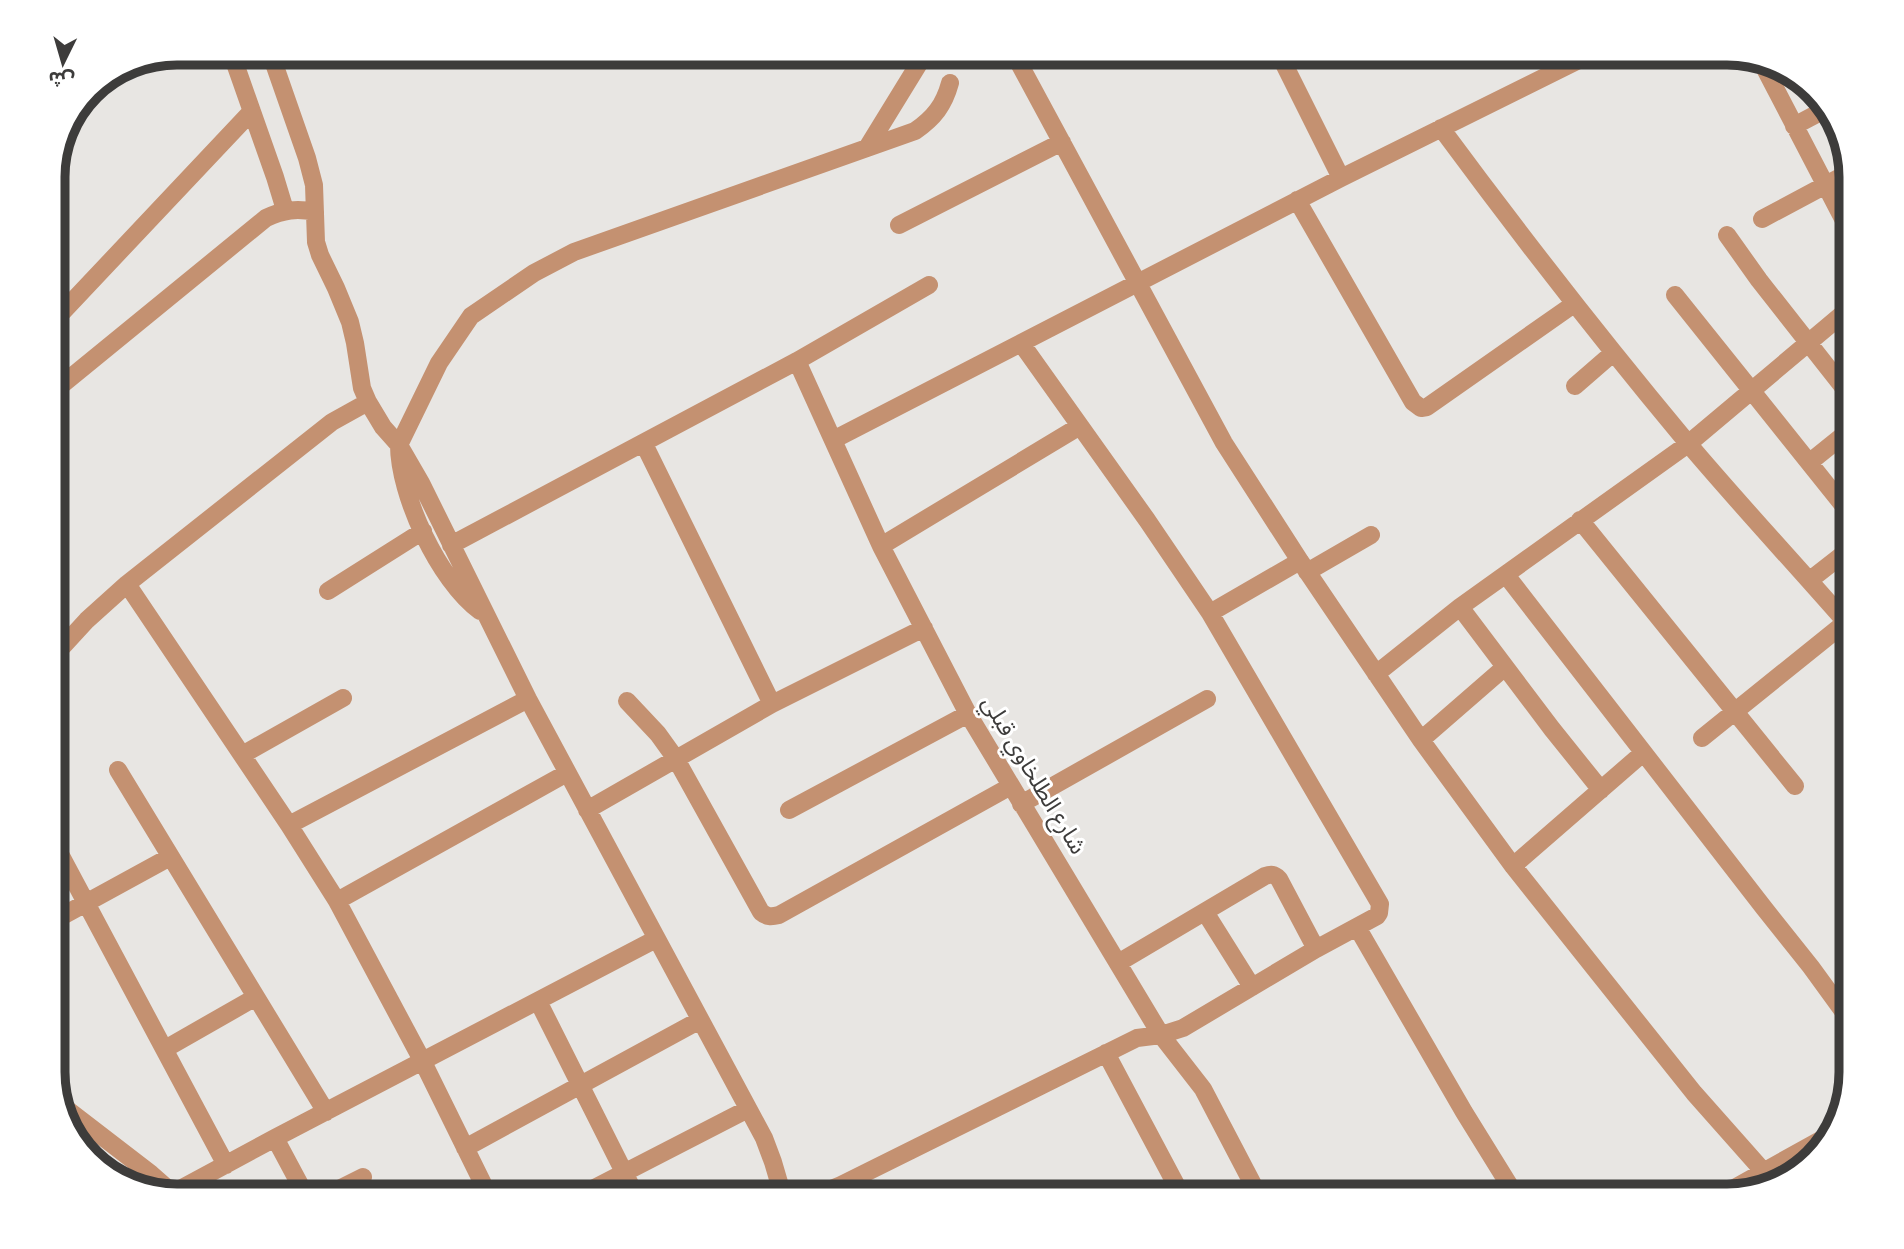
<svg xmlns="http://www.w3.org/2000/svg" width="1904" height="1249" font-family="'Source Sans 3','Noto Sans Arabic',sans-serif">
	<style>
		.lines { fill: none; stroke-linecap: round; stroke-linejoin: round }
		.minor { stroke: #c49171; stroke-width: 18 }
		.labels { text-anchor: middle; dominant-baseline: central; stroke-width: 6; stroke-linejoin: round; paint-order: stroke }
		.street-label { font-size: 23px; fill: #3d3c3b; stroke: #fff }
		.rim { fill: none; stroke: #3d3c3b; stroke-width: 9 }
	</style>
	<rect width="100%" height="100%" fill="#e8e6e3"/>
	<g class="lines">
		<path class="minor" d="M231 52 275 177 285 210
			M270 52 307 158 314 185 316 242 320 255 336 288 350 322 355 343 362 388 368 402 383 427 399 445 421 483 528 699 764 1138 773 1162 783 1196
			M1013 52 1224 443 1300 561 1421 740 1513 866 1694 1093 1764 1172
			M1278 52 1341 178
			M1762 63 1851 234
			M1794 126 1828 108
			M1441 128C1520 235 1601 339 1686 441 1740 505 1797 566 1851 628
			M867 148 926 52
			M1297 200 1413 402 1421 408 1427 407 1574 304
			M1762 219 1850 172
			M899 225 1062 142
			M1727 235 1759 280 1851 397
			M1675 295 1851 515
			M53 322 252 111
			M797 361 881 546 968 714 1161 1035 1203 1089 1259 1196
			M1575 386 1613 353
			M53 392 266 218C283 210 297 208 315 212
			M833 440 1341 178 1595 52
			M644 444 772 704
			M1810 462 1851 429
			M1580 520 1795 786
			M451 545 797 361 929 285
			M881 546 1080 426
			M1307 572 1371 535
			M1506 575 1764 908 1811 967 1851 1022
			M1810 580 1851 548
			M127 584 289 825 337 901 423 1062 489 1196
			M328 591 423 531
			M1460 607 1552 729 1601 790
			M480 611C439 581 399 495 399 445L439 363 471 316 534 273 574 252 915 131C934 118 944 105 950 83
			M1210 613 1300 561
			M53 657 87 620 127 584 332 422 368 402
			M1376 674 1460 607 1688 444 1851 307
			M627 701 658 734 676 759 761 912C767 917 771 917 779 915L1011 786
			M1702 738 1846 622
			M1421 740 1505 667
			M242 755 343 698
			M118 770 326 1112
			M1021 804 1207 699
			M587 810 772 704 924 628
			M789 810 968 714
			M289 825 528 699
			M53 841 226 1165
			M1513 866 1643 753
			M337 901 567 773
			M1205 912 1252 987
			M53 921 170 857
			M1357 927 1464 1112 1516 1196
			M1118 963 1265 876C1271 874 1274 874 1279 879L1316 949
			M538 1001 636 1196
			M165 1049 256 997
			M1106 1053 1182 1196
			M60 1104 151 1174 176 1196
			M275 1138 306 1196
			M465 1148 700 1020
			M173 1193 275 1138 656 939
			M325 1196 363 1177
			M463 1196 483 1187
			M579 1196 748 1109
			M814 1196 841 1185 1137 1038 1161 1035 1183 1028 1316 949 1377 916 1379 913 1380 904 1210 613 1147 520 1021 343
			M1720 1196 1833 1133"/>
	</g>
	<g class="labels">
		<g class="street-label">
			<text transform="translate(1034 775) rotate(59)">شارع الطلخاوي قبلي</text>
		</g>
	</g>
	<path d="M0 0H1904V1249H0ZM177 65H1727A112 112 0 0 1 1839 177V1072A112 112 0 0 1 1727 1184H177A112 112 0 0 1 65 1072V177A112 112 0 0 1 177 65Z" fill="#fff" fill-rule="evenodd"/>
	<path class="rim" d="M177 65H1727A112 112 0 0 1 1839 177V1072A112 112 0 0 1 1727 1184H177A112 112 0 0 1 65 1072V177A112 112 0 0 1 177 65Z"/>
	<g transform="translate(63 63) rotate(185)" stroke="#ffffff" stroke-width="5" paint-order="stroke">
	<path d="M0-5L12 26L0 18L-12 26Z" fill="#3d3c3b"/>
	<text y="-10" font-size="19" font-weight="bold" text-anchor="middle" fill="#3d3c3b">ش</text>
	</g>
</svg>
